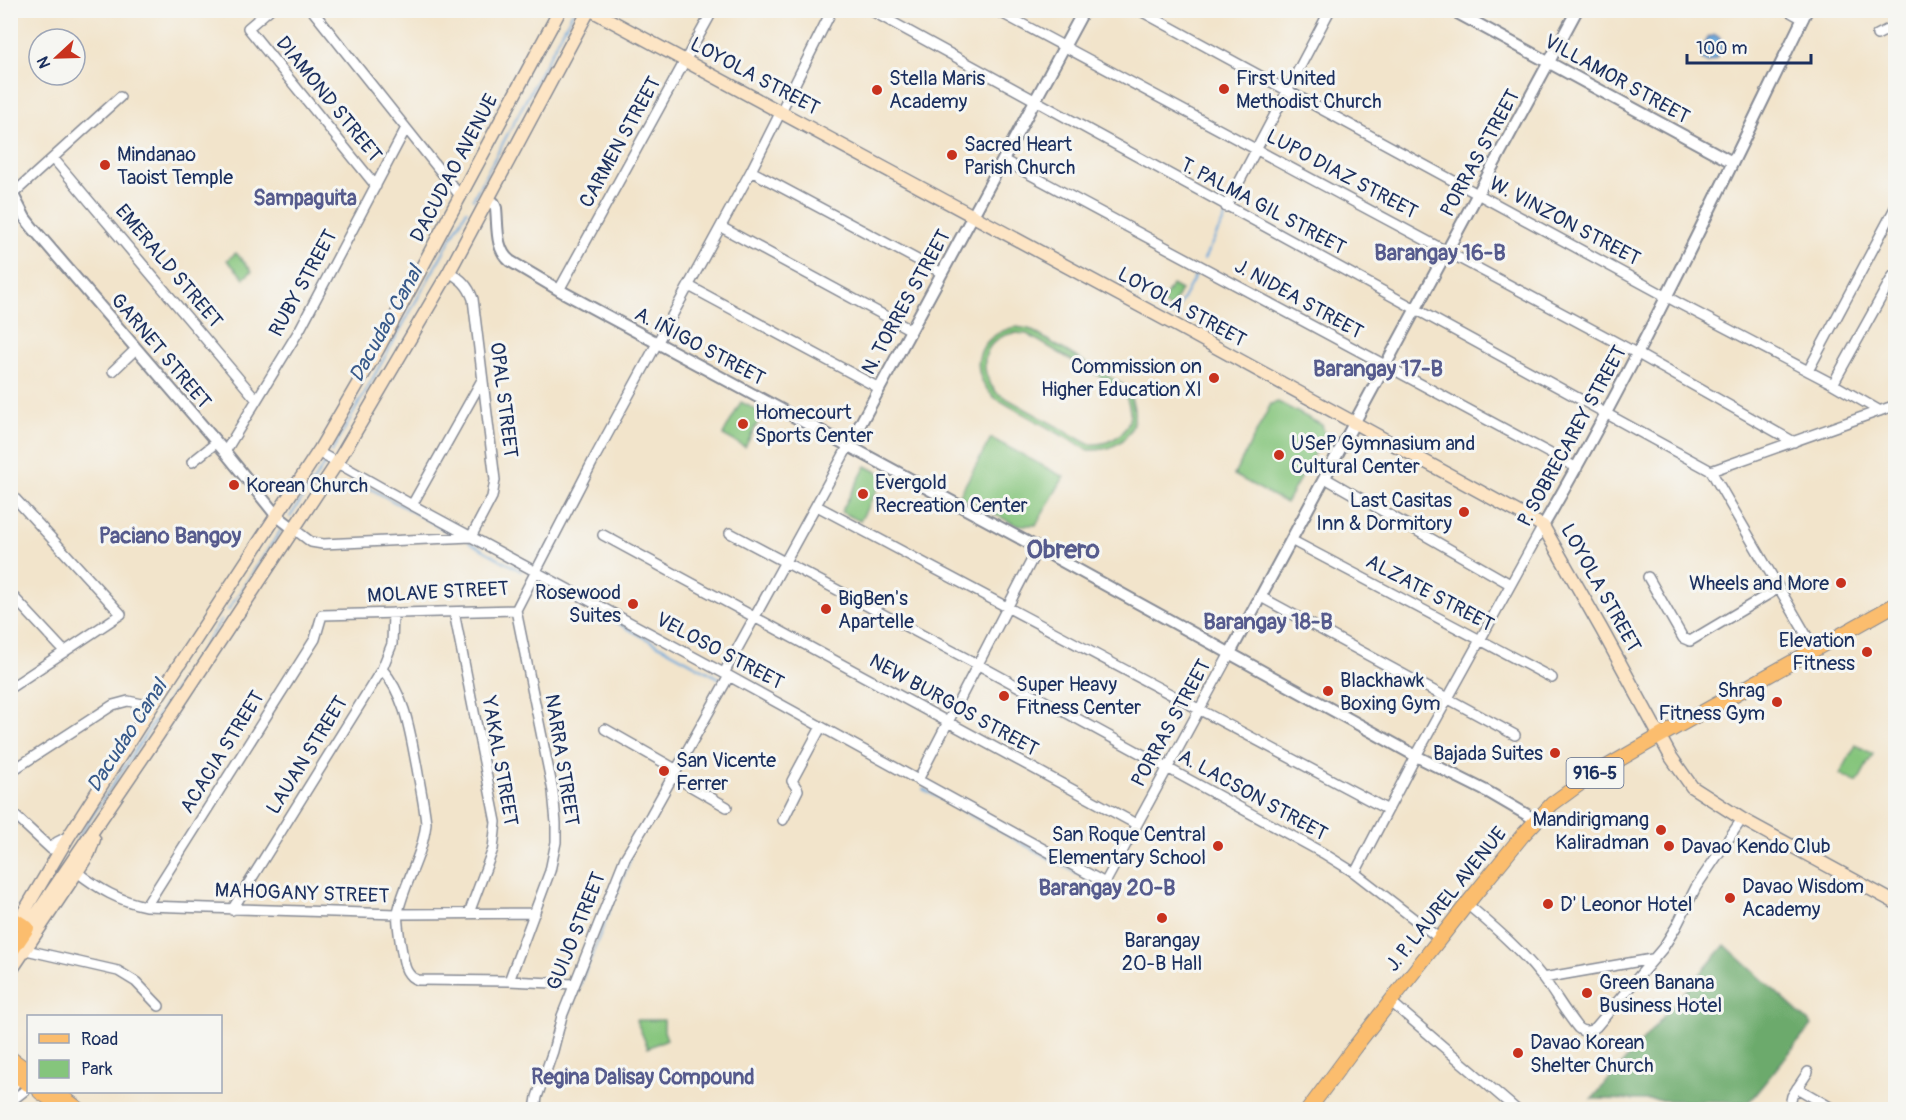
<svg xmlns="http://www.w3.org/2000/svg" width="1906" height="1120" font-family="Pangolin,sans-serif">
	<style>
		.green { fill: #85c57c; stroke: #507a6d; stroke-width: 1.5; fill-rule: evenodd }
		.forest { fill: #6caa6c; stroke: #446c65; stroke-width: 1.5 }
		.water { fill: #6aa7db; stroke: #426b9c; stroke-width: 1.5 }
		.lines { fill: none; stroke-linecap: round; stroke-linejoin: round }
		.stream { stroke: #6aa7db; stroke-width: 2 }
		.minor-casing { stroke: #868a94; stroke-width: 12 }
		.tertiary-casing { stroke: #868a94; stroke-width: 14 }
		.secondary-casing { stroke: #868a94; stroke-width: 15 }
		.primary-casing { stroke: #868a94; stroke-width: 16 }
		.minor { stroke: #fff; stroke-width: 9 }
		.tertiary { stroke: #fff; stroke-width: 10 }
		.secondary { stroke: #fde5c5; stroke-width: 12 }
		.primary { stroke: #fbbd6e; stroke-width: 14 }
		.poi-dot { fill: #c8321e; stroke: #f6f6f2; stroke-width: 2 }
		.labels { text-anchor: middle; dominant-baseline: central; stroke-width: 6; stroke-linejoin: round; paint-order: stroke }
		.shield { fill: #f6f6f2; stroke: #5d6b8a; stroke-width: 1.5 }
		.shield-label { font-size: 18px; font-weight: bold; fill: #1b2f5e }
		.street-label { font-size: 20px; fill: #1b2f5e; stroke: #f6f6f2 }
		.poi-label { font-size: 20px; fill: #1b2f5e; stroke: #f6f6f2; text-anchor: start }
		.neighbourhood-label { font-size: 21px; font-weight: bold; fill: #565b8d; stroke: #f6f6f2 }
		.water-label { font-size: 21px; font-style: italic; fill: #37598a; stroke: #f6f6f2 }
		.quarter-label { font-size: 22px; font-weight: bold; fill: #565b8d; stroke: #f6f6f2 }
		.district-label { font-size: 26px; font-weight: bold; fill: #565b8d; stroke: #f6f6f2 }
	</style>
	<rect width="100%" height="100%" fill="#f6f6f2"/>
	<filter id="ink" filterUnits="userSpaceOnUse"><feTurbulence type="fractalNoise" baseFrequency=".0167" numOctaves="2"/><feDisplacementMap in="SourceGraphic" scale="12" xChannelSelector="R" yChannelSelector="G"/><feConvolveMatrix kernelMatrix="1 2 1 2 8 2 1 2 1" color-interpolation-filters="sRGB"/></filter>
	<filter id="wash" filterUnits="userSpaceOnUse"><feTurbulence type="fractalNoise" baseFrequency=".008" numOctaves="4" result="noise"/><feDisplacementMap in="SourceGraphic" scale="24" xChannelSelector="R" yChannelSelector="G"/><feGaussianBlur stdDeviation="1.35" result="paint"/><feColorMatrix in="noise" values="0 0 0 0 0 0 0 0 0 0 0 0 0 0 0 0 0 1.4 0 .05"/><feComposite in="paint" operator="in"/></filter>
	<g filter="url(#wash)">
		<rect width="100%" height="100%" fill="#f2e4cb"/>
		<path class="green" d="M236 253 252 271 244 278 227 260Z
			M1172 285 1181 290 1171 309 1162 303Z
			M1016 327 1029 329 1125 386C1147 420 1128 452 1088 450L995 398C966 371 976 335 1016 327ZM1015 333 1027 334 1121 389C1143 418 1121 447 1088 444L997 393C976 370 982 337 1015 333Z
			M741 402 763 413 745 447 723 435Z
			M1278 402 1322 425 1325 434 1286 503 1234 475 1271 404Z
			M991 438 1064 477 1036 525H1016L959 496Z
			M866 466 885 476 860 521 841 512Z
			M1856 745 1873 754 1857 783 1840 774Z
			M636 1020H664V1031L667 1039 648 1048Z"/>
		<path class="forest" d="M1725 945 1812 1025 1749 1102 1592 1099Z"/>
		<path class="water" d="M1715 35 1720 38 1722 46 1716 59 1707 63 1702 60 1700 51 1707 38Z"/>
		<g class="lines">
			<path class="stream" d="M473 199 574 10
				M1204 259 1228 212
				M1173 317 1198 271
				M331 453 467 210
				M339 471 454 535
				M290 517 326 462
				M469 542 521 571
				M540 581 719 678
				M228 610 281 530
				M923 789 1089 880
				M77 839 221 620
				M562 1037 566 1019 631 857"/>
		</g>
	</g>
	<g filter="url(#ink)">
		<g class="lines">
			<g class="minor-casing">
				<path id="minor" d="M269 10 248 28 376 186
					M312 10 461 197
					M870 10 1711 471 1815 650
					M996 10 1638 354 1794 442
					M1139 10 1682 305 1833 384 1880 411
					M1787 10 1803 19
					M1877 35 1896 25
					M53 158 256 399
					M1003 160C1195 262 1385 367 1577 468
					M751 171 942 273
					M13 194 120 97
					M1226 207 1330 10
					M721 227 911 330
					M689 286 879 388
					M559 290 713 10
					M113 371 136 349
					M1808 371 1896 206
					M1833 384 1893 276
					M225 452 300 329 406 128
					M318 452 412 505 729 676 1105 883 1229 655
					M192 462 216 443
					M1711 471 1896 405
					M1325 478 1510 584
					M10 493 121 614 10 688
					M412 505 482 380
					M817 506 1388 810
					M294 529 311 542 323 544 471 537 492 497 495 480 473 299C468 285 461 279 449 272
					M730 533 988 670 1323 853 1355 873 1440 939
					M603 535 1136 824
					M1291 540 1552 678
					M1648 577 1683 638 1690 641 1779 588
					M10 593 65 652
					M1261 597 1515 735
					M516 610 594 459 751 171 832 10
					M454 612 496 822 493 849 469 913
					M382 669C406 697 410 733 417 768 420 786 424 804 426 823 423 855 405 881 398 912 396 920 403 964 407 971 410 976 412 978 418 980L509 981 574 984
					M724 673 849 445
					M605 729 677 770
					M10 772 113 705 128 701 152 706
					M673 776 727 807
					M918 780 1038 548
					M10 811 51 849 57 842 69 836
					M783 820 798 790 792 781 821 727
					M77 872C99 889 119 901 146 906L397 914 535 913
					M1355 873 1416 756 1543 526
					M1467 904C1494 927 1521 950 1543 978 1555 994 1565 1012 1578 1028 1584 1033 1590 1032 1596 1027L1663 948 1676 927 1696 887 1742 819
					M146 906 315 639 322 615 516 610
					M232 910 382 669 392 644 393 613
					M26 950 118 971 136 982 159 1006
					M1543 978 1652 959
					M509 981 550 871 556 842V823L553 791 516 610
					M1390 1001 1517 1110
					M1797 1088 1835 1110
					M10 1092 19 1077
					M10 1102 28 1088
					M535 1110 537 1097 553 1051 562 1016 625 858 651 815 729 676
					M1789 1110 1792 1096 1808 1072"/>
			</g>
			<g class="tertiary-casing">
				<path id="tertiary" d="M1452 10 1732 162
					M10 189 25 218 32 227 225 452 276 515 294 529
					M489 199 494 203 496 208C498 226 495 249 510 261L559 290 1040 549 1416 756 1488 792 1536 820
					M849 445 1084 10
					M1543 526C1640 359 1722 184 1807 10
					M1229 655 1577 10"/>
			</g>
			<g class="secondary-casing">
				<path id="secondary" d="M591 10 1168 321 1543 526 1602 630 1671 757 1692 787 1742 819 1896 903
					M18 922 69 836 152 706 320 449 378 349 560 10
					M27 928 158 735 337 463 449 272 589 10
					M10 972 77 872 89 853 94 839"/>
			</g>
			<g class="primary-casing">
				<path id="primary" d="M10 917 27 928 10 953
					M10 1058 28 1071
					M10 1071 28 1084
					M40 1092 66 1110
					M60 1095 80 1110
					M1308 1110 1354 1048 1467 904 1522 836 1552 804 1589 777 1660 736 1896 604"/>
			</g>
			<use href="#minor" class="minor"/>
			<use href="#tertiary" class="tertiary"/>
			<use href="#secondary" class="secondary"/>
			<use href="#primary" class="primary"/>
		</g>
	</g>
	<g class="poi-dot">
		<circle cx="1224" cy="89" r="6"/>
		<circle cx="877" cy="90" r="6"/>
		<circle cx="952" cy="155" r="6"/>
		<circle cx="105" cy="165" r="6"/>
		<circle cx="1214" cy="378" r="6"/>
		<circle cx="743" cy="424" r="6"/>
		<circle cx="1279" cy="455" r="6"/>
		<circle cx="234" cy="485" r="6"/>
		<circle cx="863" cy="494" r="6"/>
		<circle cx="1464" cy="512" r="6"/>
		<circle cx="1841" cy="583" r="6"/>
		<circle cx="633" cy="604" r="6"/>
		<circle cx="826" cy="609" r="6"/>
		<circle cx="1867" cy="652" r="6"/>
		<circle cx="1328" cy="691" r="6"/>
		<circle cx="1004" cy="696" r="6"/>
		<circle cx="1777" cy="702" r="6"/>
		<circle cx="1555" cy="753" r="6"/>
		<circle cx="664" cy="771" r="6"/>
		<circle cx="1661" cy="830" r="6"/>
		<circle cx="1218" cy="846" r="6"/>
		<circle cx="1669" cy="846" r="6"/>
		<circle cx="1730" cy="898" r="6"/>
		<circle cx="1548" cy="904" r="6"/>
		<circle cx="1162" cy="918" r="6"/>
		<circle cx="1587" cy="993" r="6"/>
		<circle cx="1518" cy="1053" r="6"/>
	</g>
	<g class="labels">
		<rect class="shield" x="1566.5" y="758" width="57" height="30" rx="4.5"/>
		<g class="shield-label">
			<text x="1595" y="773">916-5</text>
		</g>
		<g class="street-label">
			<text transform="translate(755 76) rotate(28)">LOYOLA STREET</text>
			<text transform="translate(1617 79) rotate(29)">VILLAMOR STREET</text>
			<text transform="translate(329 99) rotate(51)">DIAMOND STREET</text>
			<text transform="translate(620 142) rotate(-61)">CARMEN STREET</text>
			<text transform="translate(1480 153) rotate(-61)">PORRAS STREET</text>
			<text transform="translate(454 168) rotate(-62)">DACUDAO AVENUE</text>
			<text transform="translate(1342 174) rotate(28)">LUPO DIAZ STREET</text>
			<text transform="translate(1263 206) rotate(28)">T. PALMA GIL STREET</text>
			<text transform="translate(1565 221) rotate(28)">W. VINZON STREET</text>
			<text transform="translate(169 266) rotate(50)">EMERALD STREET</text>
			<text transform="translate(303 283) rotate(-61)">RUBY STREET</text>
			<text transform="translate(1299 299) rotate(29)">J. NIDEA STREET</text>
			<text transform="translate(906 302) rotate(-61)">N. TORRES STREET</text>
			<text transform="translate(1182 307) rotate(29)">LOYOLA STREET</text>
			<text transform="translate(700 346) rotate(28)">A. IÑIGO STREET</text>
			<text transform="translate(161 351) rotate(50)">GARNET STREET</text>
			<text transform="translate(504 400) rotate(83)">OPAL STREET</text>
			<text transform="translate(1572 436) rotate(-61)">P. SOBRECAREY STREET</text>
			<text transform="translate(1601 588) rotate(61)">LOYOLA STREET</text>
			<text transform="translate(438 592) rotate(-3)">MOLAVE STREET</text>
			<text transform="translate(1430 593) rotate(28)">ALZATE STREET</text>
			<text transform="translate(720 651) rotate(28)">VELOSO STREET</text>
			<text transform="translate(954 705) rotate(29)">NEW BURGOS STREET</text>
			<text transform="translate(1171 723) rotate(-61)">PORRAS STREET</text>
			<text transform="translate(222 752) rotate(-58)">ACACIA STREET</text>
			<text transform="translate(307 755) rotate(-58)">LAUAN STREET</text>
			<text transform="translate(562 760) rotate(81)">NARRA STREET</text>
			<text transform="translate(500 761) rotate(80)">YAKAL STREET</text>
			<text transform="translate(1253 795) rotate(29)">A. LACSON STREET</text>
			<text transform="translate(302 893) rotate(2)">MAHOGANY STREET</text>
			<text transform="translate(1446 899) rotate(-51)">J. P. LAUREL AVENUE</text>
			<text transform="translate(576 931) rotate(-68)">GUIJO STREET</text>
		</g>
		<g class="poi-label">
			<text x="889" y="78">Stella Maris<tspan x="889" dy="23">Academy</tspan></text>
			<text x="1236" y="78">First United<tspan x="1236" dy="23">Methodist Church</tspan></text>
			<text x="964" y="144">Sacred Heart<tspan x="964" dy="23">Parish Church</tspan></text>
			<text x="117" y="154">Mindanao<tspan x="117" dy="23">Taoist Temple</tspan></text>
			<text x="1202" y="366" text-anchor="end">Commission on<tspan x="1202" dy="23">Higher Education XI</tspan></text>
			<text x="755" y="412">Homecourt<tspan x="755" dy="23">Sports Center</tspan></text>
			<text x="1291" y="443">USeP Gymnasium and<tspan x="1291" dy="23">Cultural Center</tspan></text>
			<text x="875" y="482">Evergold<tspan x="875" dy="23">Recreation Center</tspan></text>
			<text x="246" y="485">Korean Church</text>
			<text x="1452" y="500" text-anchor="end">Last Casitas<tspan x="1452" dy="23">Inn &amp; Dormitory</tspan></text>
			<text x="1829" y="583" text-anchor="end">Wheels and More</text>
			<text x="621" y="592" text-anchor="end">Rosewood<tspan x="621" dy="23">Suites</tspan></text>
			<text x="838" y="598">BigBen's<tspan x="838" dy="23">Apartelle</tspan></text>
			<text x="1855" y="640" text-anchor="end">Elevation<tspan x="1855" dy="23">Fitness</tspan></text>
			<text x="1340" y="680">Blackhawk<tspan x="1340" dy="23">Boxing Gym</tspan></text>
			<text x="1016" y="684">Super Heavy<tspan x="1016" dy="23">Fitness Center</tspan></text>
			<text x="1765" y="690" text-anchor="end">Shrag<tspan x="1765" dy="23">Fitness Gym</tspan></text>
			<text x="1543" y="753" text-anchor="end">Bajada Suites</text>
			<text x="676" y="760">San Vicente<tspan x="676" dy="23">Ferrer</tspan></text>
			<text x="1649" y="819" text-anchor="end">Mandirigmang<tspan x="1649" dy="23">Kaliradman</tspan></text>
			<text x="1206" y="834" text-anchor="end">San Roque Central<tspan x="1206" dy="23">Elementary School</tspan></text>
			<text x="1681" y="846">Davao Kendo Club</text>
			<text x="1742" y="886">Davao Wisdom<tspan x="1742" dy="23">Academy</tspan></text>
			<text x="1560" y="904">D' Leonor Hotel</text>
			<text x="1162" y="940" text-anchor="middle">Barangay<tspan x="1162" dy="23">20-B Hall</tspan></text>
			<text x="1599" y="982">Green Banana<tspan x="1599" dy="23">Business Hotel</tspan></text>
			<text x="1530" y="1042">Davao Korean<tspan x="1530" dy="23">Shelter Church</tspan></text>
		</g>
		<g class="neighbourhood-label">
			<text x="305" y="198">Sampaguita</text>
			<text x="643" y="1077">Regina Dalisay Compound</text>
		</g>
		<g class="water-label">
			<text transform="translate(386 324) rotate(-61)">Dacudao Canal</text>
			<text transform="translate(127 736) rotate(-57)">Dacudao Canal</text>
		</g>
		<g class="quarter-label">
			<text x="1440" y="253">Barangay 16-B</text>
			<text x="1378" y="369">Barangay 17-B</text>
			<text x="170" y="536">Paciano Bangoy</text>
			<text x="1268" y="622">Barangay 18-B</text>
			<text x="1107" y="888">Barangay 20-B</text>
		</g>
		<g class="district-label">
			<text x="1063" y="550">Obrero</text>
		</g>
	</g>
	<rect width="1906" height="1120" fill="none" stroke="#f6f6f2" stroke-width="36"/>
	<rect x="27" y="1015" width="195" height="78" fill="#f6f6f2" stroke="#9ea6b7" stroke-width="1.5"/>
	<rect x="39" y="1034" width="30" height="9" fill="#fbbd6e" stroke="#9ea6b7" stroke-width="1.5"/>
	<text x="81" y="1045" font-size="18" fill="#1b2f5e">Road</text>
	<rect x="39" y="1060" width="30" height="18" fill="#85c57c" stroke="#9ea6b7" stroke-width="1.5"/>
	<text x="81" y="1075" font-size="18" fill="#1b2f5e">Park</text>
	<g transform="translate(57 57) rotate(248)"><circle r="28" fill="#f6f6f2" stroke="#9ea6b7" stroke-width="1.5"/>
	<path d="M0-4.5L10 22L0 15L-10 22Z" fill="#c8321e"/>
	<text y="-9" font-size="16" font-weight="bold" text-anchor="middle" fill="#1b2f5e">N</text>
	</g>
	<path d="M1687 54v9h124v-9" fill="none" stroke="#1b2f5e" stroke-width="3"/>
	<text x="1696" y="54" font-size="18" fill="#1b2f5e" stroke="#f6f6f2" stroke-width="4.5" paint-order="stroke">100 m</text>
</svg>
